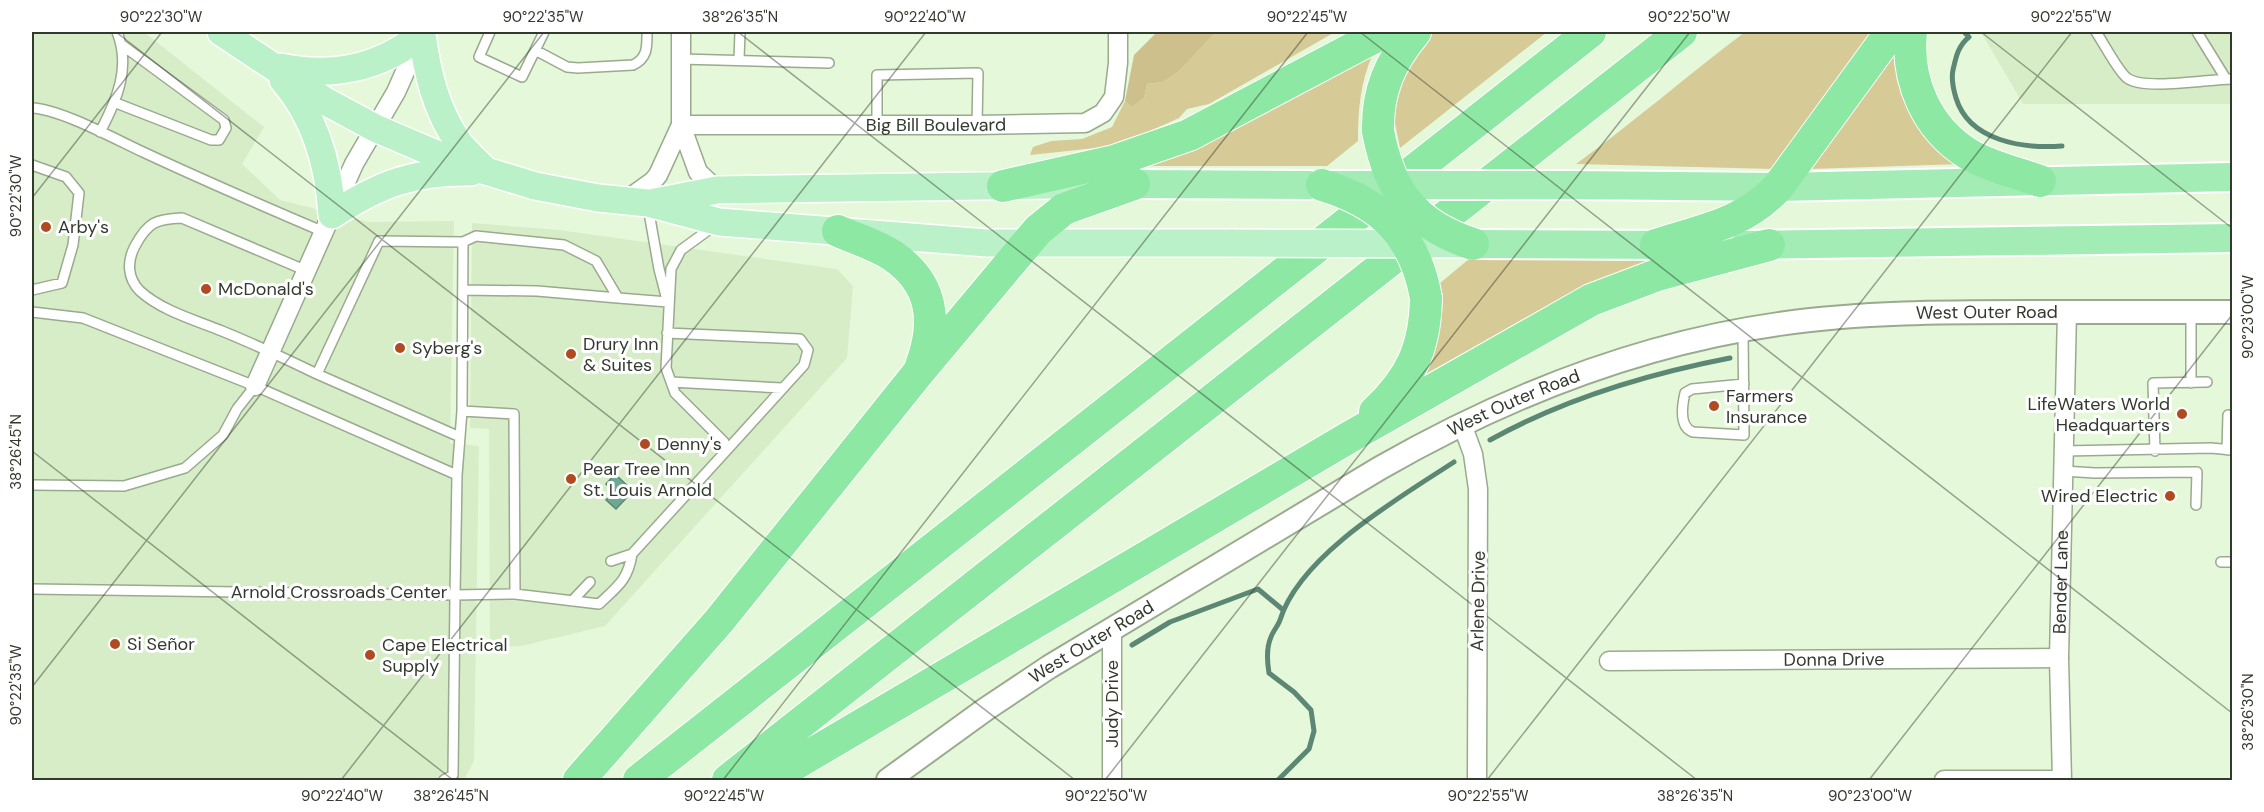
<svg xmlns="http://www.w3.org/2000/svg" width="2264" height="812" font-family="'DM Sans',sans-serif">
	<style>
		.built { fill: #d7edc8 }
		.green { fill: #d6ca97 }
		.forest { fill: #cdc08d }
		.water { fill: #6ea893; stroke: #5c8774; stroke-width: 1.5 }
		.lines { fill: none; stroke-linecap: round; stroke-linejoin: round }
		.stream { stroke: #5c8774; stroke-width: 5 }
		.service-casing { stroke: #99aa8e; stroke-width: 12 }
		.minor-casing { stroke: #99aa8e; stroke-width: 21 }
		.tertiary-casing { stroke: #99aa8e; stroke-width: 26 }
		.primary-casing { stroke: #fff; stroke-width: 30 }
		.trunk-casing { stroke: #fff; stroke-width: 32 }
		.motorway-casing { stroke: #fff; stroke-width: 34 }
		.service { stroke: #fff; stroke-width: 9 }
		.minor { stroke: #fff; stroke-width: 18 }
		.tertiary { stroke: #fff; stroke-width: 22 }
		.primary { stroke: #bbf1c8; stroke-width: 27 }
		.trunk { stroke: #a4ecb6; stroke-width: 28 }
		.motorway { stroke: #8de8a4; stroke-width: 32 }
		.primary-bridge-casing { stroke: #fff; stroke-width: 30; stroke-linecap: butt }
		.trunk-bridge-casing { stroke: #fff; stroke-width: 32; stroke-linecap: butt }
		.motorway-bridge-casing { stroke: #fff; stroke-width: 34; stroke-linecap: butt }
		.primary-bridge { stroke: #bbf1c8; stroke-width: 27 }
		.trunk-bridge { stroke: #a4ecb6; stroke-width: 28 }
		.motorway-bridge { stroke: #8de8a4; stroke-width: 32 }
		.ticks { fill: none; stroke: #32392d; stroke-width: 1.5; stroke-opacity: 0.45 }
		.poi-dot { fill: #b04a20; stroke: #fff; stroke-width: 2 }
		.labels { text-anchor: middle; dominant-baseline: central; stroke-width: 6; stroke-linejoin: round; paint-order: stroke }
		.street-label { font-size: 18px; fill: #32392d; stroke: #fff }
		.poi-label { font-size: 18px; fill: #32392d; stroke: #fff; text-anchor: start }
		.neatline { fill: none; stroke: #32392d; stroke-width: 2 }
		.ticks-label { font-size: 15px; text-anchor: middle; fill: #32392d }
	</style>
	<rect width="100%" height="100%" fill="#e6f8da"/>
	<path class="built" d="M32 32H144L264 127 242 164 280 200 368 222 454 221 450 443 479 446 474 761 464 780H32Z
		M1981 32H2232V104H2023Z
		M472 223 559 230 837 269 853 286 847 358 605 626 521 646 490 647 489 429 470 428Z"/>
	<path class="green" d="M1216 32H1335L1209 104 1187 109 1179 118 1150 131 1105 147 1030 155 1033 147 1051 141 1082 139 1112 127 1125 101 1132 107 1144 98 1147 84 1163 82 1178 72Z
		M1434 32H1547L1400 148 1393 113 1397 83 1426 39Z
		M1745 32H1875L1774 169 1576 164C1634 122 1688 75 1745 32Z
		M1897 49 1961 164 1810 169Z
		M1373 54C1360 82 1358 111 1358 141L1327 166H1146Z
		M1469 259 1653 261 1569 295 1422 376 1439 284Z"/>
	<path class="forest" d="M1157 32H1216L1178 72 1163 82 1147 84 1144 98 1132 107 1125 101 1134 55Z"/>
	<path class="water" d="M615 474 633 491 616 509 606 500 614 492 606 484Z"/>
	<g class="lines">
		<path class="stream" d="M1964 32 1969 37C1958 46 1956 57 1953 70 1951 79 1953 88 1956 98 1969 141 2023 149 2062 146
			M1490 440C1564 399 1647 374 1730 358
			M1132 645 1170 622 1258 589 1282 609
			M1278 780 1309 749 1314 731 1311 710 1294 692 1269 673C1267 661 1266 648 1271 637 1273 631 1278 626 1280 620 1300 555 1399 498 1454 462"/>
		<g class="service-casing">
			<path id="service" d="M490 32 479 57 522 77 544 32
				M2096 32C2103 42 2118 71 2127 78 2145 91 2208 79 2232 79
				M2197 32 2226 79
				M535 50 567 67 578 68 633 65C648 58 647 46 647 32
				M681 59 829 63
				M739 59 740 32
				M116 103 211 140H219L226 128 224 120 122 45
				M32 108C60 109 115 139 143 152 203 180 263 206 324 232
				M877 126V75L978 73 977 125
				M100 132C117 100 131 67 117 32
				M32 165 66 177 79 193 73 245 62 283 32 290
				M648 207 659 269 666 296
				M463 242 476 236 564 245 596 261 618 298 668 302
				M307 271 182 218C156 219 148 222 135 246 127 261 127 278 140 291 162 311 195 320 222 331 254 344 286 359 317 374L379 241 463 242 462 411 514 414 515 594
				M464 290 537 291 618 298
				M32 312 83 318 255 386 457 475 455 595 32 589
				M2191 312V383
				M1743 330 1744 435 1693 432C1679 427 1682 406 1685 393L1692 389 1744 384
				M667 333 800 339 808 350 804 365 726 451
				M317 374 460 437
				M671 382 782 388
				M2227 450 2228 415
				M2064 451 2211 448 2232 450
				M2155 451 2153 383 2207 382
				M2063 471 2095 473 2197 472 2196 505
				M457 475 462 411
				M32 485 124 486 185 468 223 435 237 409 255 386
				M632 554 726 451 724 442 675 393 666 368 671 269 681 250 714 226
				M611 561 632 554
				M2221 562H2232
				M572 601 590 582
				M444 780 453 775 455 595 515 594 599 604C618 586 628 580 632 554"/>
		</g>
		<g class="minor-casing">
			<g id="minor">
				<path d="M681 32V125L698 172 717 190"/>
				<path id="s1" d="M681 125H977L1085 123 1103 113 1114 97 1118 63V32"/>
				<path d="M625 201 653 181 658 175 681 125"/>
				<path d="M255 386 354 164 396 92 421 36"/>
				<path d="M1462 424 1473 454 1478 489 1477 780"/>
				<path id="s2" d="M1609 661 2059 658"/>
				<path d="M1112 780V627"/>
				<path d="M1944 780H2056"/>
				<path id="s3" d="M2062 780 2059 658 2067 312"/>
			</g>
		</g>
		<g class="tertiary-casing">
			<g id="tertiary">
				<path id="s4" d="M888 780 986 709 1049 667 1380 468C1504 397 1638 344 1779 324 1862 312 1945 312 2028 312 2096 312 2164 312 2232 312"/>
			</g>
		</g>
		<g class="primary-casing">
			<path id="primary" d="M221 32 325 101 375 128 450 160 535 186 598 198 648 203 719 222 987 243H1233
				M422 34C427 72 436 111 459 143 466 152 476 161 484 169
				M280 67C332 78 381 68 422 34
				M283 80C315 117 329 166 332 215 380 184 413 171 471 172
				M655 202 717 190 1119 184"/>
		</g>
		<g class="trunk-casing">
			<path id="trunk" d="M1134 184 1309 185
				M1570 185 1778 187 2232 177
				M1473 244 1678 245
				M1745 245 2232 238"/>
		</g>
		<g class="motorway-casing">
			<path id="motorway" d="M1911 32C1906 80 1926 129 1970 155 1991 167 2017 173 2040 181
				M1378 131C1377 91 1390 62 1415 32
				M1003 186 1114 161 1189 135 1384 32
				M838 231C856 239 877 245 893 256 934 284 937 323 921 366
				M1656 245C1702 230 1744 224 1778 187L1891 32
				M1375 412C1411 378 1425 348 1426 298
				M579 780 719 621 918 373 1038 230 1064 209 1134 184
				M639 780 1590 32
				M728 780 1681 32
				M768 780 1348 438 1591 300 1657 275 1769 245"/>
		</g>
		<use href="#service" class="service"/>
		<use href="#minor" class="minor"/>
		<use href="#tertiary" class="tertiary"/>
		<use href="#primary" class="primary"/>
		<use href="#trunk" class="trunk"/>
		<use href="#motorway" class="motorway"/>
		<g class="primary-bridge-casing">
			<path id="primary-bridge" d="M1233 243 1471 244"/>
		</g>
		<g class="trunk-bridge-casing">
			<path id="trunk-bridge" d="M1326 185H1570"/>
		</g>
		<g class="motorway-bridge-casing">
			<path id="motorway-bridge" d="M1378 131C1389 191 1414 225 1473 244
				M1322 185C1382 203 1415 235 1426 298"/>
		</g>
		<use href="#primary-bridge" class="primary-bridge"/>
		<use href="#trunk-bridge" class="trunk-bridge"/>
		<use href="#motorway-bridge" class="motorway-bridge"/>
	</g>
	<path class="ticks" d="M116 32 1075 780M738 32 1697 780M1360 32 2232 713M1981 32 2232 228M32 198 162 32M32 451 453 780M32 687 544 32M341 780 926 32M723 780 1308 32M1105 780 1690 32M1487 780 2072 32M1869 780 2232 315"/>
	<g class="poi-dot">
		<circle cx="46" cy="227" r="6"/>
		<circle cx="206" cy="289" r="6"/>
		<circle cx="400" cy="348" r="6"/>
		<circle cx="571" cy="354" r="6"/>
		<circle cx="1714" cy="406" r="6"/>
		<circle cx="2182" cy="414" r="6"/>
		<circle cx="645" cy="444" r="6"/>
		<circle cx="571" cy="479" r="6"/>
		<circle cx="2170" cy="496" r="6"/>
		<circle cx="115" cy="644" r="6"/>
		<circle cx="370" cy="655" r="6"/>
	</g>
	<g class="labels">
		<g class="street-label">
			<text stroke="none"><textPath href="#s1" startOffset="255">Big Bill Boulevard</textPath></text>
			<text stroke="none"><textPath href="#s4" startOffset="1218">West Outer Road</textPath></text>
			<text stroke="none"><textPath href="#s4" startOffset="732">West Outer Road</textPath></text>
			<text stroke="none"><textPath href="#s3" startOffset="198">Bender Lane</textPath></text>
			<text x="339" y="592">Arnold Crossroads Center</text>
			<text transform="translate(1478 601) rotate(-89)">Arlene Drive</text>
			<text stroke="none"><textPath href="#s4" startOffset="246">West Outer Road</textPath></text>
			<text stroke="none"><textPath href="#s2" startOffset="225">Donna Drive</textPath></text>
			<text transform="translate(1112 704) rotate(-90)">Judy Drive</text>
		</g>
		<g class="poi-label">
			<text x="58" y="227">Arby's</text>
			<text x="218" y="289">McDonald's</text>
			<text x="583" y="344">Drury Inn<tspan x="583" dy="21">&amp; Suites</tspan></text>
			<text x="412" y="348">Syberg's</text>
			<text x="1726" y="396">Farmers<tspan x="1726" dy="21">Insurance</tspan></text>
			<text x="2170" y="404" text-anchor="end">LifeWaters World<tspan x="2170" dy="21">Headquarters</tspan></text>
			<text x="657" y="444">Denny's</text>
			<text x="583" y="469">Pear Tree Inn<tspan x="583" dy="21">St. Louis Arnold</tspan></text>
			<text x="2158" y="496" text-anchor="end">Wired Electric</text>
			<text x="127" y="644">Si Señor</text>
			<text x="382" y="645">Cape Electrical<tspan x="382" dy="21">Supply</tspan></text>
		</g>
	</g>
	<rect width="2264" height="812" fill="none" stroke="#ffffff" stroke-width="66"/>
	<rect x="33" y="33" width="2198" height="746" class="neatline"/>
	<g class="ticks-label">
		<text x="161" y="22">90°22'30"W</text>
		<text x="543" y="22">90°22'35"W</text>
		<text x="740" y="22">38°26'35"N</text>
		<text x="925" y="22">90°22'40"W</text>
		<text x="1307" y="22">90°22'45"W</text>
		<text x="1689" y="22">90°22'50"W</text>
		<text x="2071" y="22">90°22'55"W</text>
		<text transform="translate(16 196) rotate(-90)" y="5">90°22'30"W</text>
		<text transform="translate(2248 317) rotate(-90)" y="5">90°23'00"W</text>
		<text transform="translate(16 452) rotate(-90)" y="5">38°26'45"N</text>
		<text transform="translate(16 685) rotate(-90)" y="5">90°22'35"W</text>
		<text transform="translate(2248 712) rotate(-90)" y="5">38°26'30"N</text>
		<text x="342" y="801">90°22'40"W</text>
		<text x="451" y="801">38°26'45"N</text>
		<text x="724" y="801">90°22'45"W</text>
		<text x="1106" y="801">90°22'50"W</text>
		<text x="1488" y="801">90°22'55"W</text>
		<text x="1695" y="801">38°26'35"N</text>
		<text x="1870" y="801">90°23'00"W</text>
	</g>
</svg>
